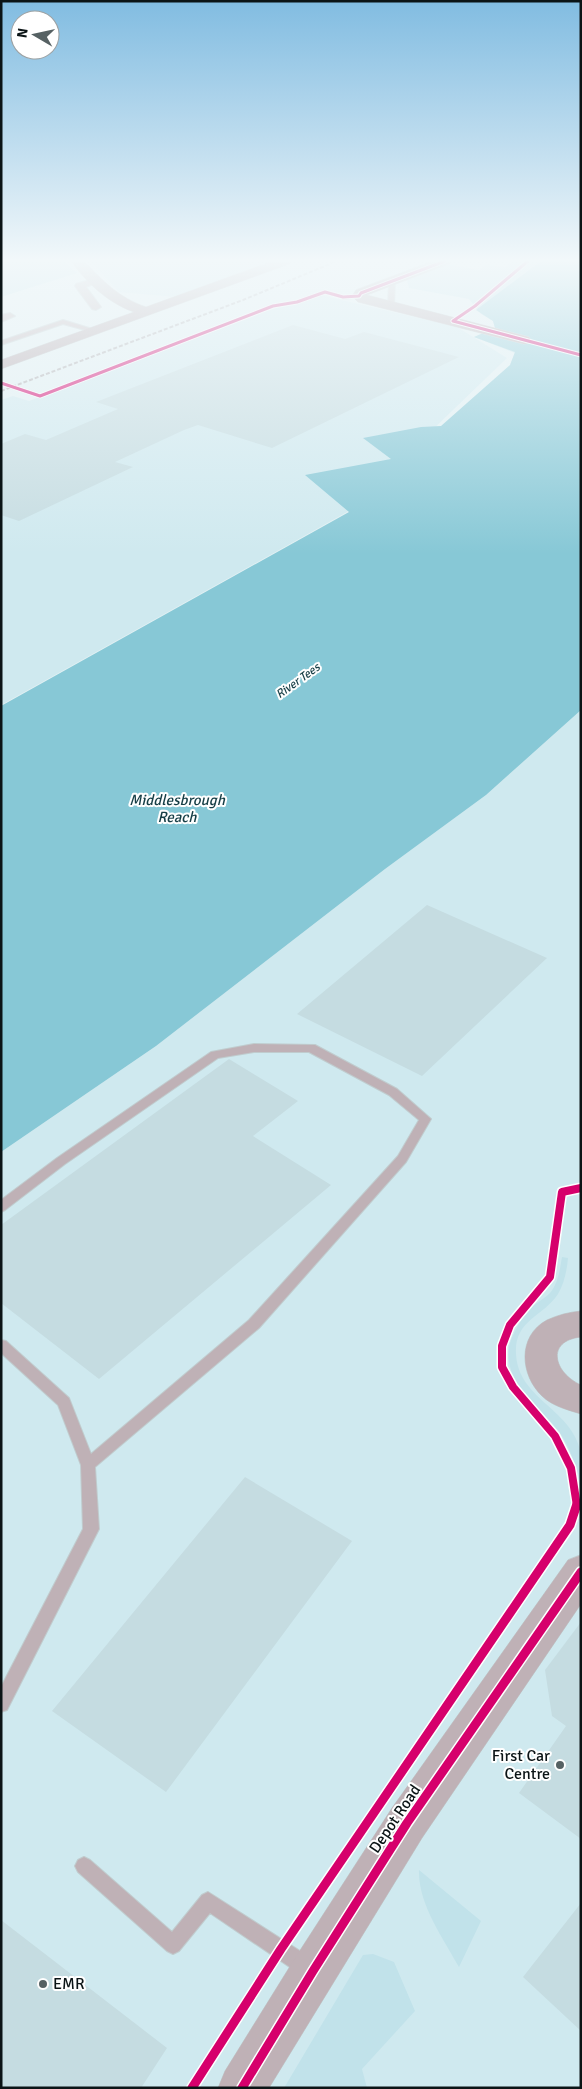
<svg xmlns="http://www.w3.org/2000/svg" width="582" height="2089" font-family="Signika,sans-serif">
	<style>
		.built { fill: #cfe9ef }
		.green { fill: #c1e2ea }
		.water { fill: #87c8d6 }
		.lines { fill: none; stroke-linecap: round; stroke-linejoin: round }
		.ferry { stroke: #163e46; stroke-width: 1; stroke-dasharray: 3 2.5; stroke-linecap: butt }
		.building { fill: #c5dce1 }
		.service-casing { stroke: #c0ccce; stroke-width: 2 }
		.minor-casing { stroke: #c0ccce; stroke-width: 2 }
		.tertiary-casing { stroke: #c0ccce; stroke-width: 1 }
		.primary-casing { stroke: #c0ccce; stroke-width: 1 }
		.service { fill: #bfb1b6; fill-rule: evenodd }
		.minor { fill: #bfb1b6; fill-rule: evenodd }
		.tertiary { fill: #bfb1b6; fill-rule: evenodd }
		.primary { fill: #b5a7ad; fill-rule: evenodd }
		.rail { stroke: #afadb1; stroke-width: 2; stroke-dasharray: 4 2; stroke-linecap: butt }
		.cycleway-far2-casing { stroke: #fff; stroke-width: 5 }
		.cycleway-far1-casing { stroke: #fff; stroke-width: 11 }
		.cycleway-casing { stroke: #fff; stroke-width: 12 }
		.cycleway-far2 { stroke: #d6006c; stroke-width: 3 }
		.cycleway-far1 { stroke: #d6006c; stroke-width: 8 }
		.cycleway { stroke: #d6006c; stroke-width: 9 }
		.poi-dot { fill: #566163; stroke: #fff; stroke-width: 2 }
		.labels { text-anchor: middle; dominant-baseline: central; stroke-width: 4; stroke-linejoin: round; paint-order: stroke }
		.far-water-label { font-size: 12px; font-style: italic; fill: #163e46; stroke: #fff }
		.water-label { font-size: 15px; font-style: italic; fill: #163e46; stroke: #fff }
		.near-poi-label { font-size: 16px; fill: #0b1416; stroke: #fff; text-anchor: end }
		.near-street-label { font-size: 16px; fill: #0b1416; stroke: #fff }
	</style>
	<rect width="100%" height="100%" fill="#e1f0f3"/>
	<path class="built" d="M90 261H271L176 297 119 292Z
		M320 295 457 327 507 358 347 512 1 705V400L13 396 29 401 281 306 300 303Z
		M581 710V2088H1V1152L156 1046 385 869 486 795Z"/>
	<path class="green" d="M1 261H64L77 273 1 297Z
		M513 261H581L510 365 515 353 474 337 495 328 493 321 481 314 469 299 409 288 407 280 445 264 479 270 486 265 505 267Z
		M562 1257 568 1258C567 1270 564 1284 558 1294 543 1317 514 1320 516 1354 518 1398 569 1408 580 1449 582 1459 581 1472 581 1483 576 1467 570 1447 560 1433 541 1406 500 1382 510 1343 514 1332 521 1319 529 1310 535 1303 544 1299 550 1293 558 1284 560 1269 562 1257Z
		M419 1870 481 1921 459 1967C443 1938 418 1904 419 1870Z
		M373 1954 394 1962 415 2011 362 2069 367 2088H284L363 1955Z"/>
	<path class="water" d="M541 261H581V710L486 795 385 869 156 1046 1 1152V706L349 512 305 475 391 459 363 438 421 427 441 426 510 365 515 352 474 337 495 328 493 321 476 310Z"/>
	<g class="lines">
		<path class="ferry" d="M528 341 581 355"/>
	</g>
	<path class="building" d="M293 325 345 339 364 332 459 357 272 448 198 425 184 430 115 462 133 467 19 521 1 515V444L25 434 46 440 118 409 96 402Z
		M427 905 547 958 422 1076 297 1014Z
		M229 1059 298 1101 253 1136 331 1185 99 1379 1 1303V1225Z
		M245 1477 352 1541 166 1792 52 1711Z
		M581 1622V1839L519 1793 566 1726 552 1716 545 1670Z
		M581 1903V2031L523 1977Z
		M1 1920 167 2048 141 2088H1Z"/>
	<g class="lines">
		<g class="service-casing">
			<path id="service" d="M392 279 395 281 394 306 391 308 388 306 389 281Z
				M359 294 361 297 343 299 340 297Z
				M63 320 99 331 96 333 63 324 1 345V341Z
				M254 1044 315 1045 397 1089 431 1119 406 1162 259 1328 95 1467 99 1529 7 1710 1 1712V1687L83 1529 81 1465 58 1405 1 1353V1340L6 1341 69 1398 91 1454 249 1320 398 1156 419 1120 389 1095 309 1052H254L218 1058 65 1164 5 1210 1 1212V1200L57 1158 211 1052Z
				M84 1857 90 1860 172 1932 202 1895 208 1892 314 1960 316 1967 314 1974 307 1976 300 1974 210 1913 179 1951 173 1954 167 1951 78 1872 75 1866 78 1860Z"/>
		</g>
		<g class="minor-casing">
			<path id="minor" d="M96 278 101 281 86 287 101 307 96 310 92 309 75 286 76 284Z
				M10 313 15 316 1 322V315Z"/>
		</g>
		<g class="tertiary-casing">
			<path id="tertiary" d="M581 1311V1337C545 1341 554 1373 581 1385V1414C568 1410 552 1406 542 1396 520 1375 517 1336 547 1320 558 1315 569 1312 581 1311Z
				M581 1555V1604L422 1838 269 2088H218L225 2071 297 1955 392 1808 568 1560Z"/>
		</g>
		<g class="primary-casing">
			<path id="primary" d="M71 261H84C103 281 119 298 146 307L273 261H291L289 264 1 369V360L134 312C108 303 87 283 71 261Z
				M433 261H451L449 264 367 295 529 337 531 340 529 343 524 344 358 302 352 296 356 290Z"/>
		</g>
		<use href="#service" class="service"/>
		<use href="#minor" class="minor"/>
		<use href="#tertiary" class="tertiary"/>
		<use href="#primary" class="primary"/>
		<path class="rail" d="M1 391 243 300 337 261"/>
		<g class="cycleway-far2-casing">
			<path id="cycleway-far2" d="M453 321 581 355
				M453 321 475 306 528 261
				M1 383 40 396 273 306 297 302 325 292 343 297 359 296 361 293 445 261"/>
		</g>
		<g class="cycleway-far1-casing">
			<path id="cycleway-far1" d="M577 1506 571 1468 555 1436 513 1387 502 1367V1346L510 1325 550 1277 562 1192 581 1188"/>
		</g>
		<g class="cycleway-casing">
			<path id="cycleway" d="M192 2088 281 1949 570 1525 577 1504
				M242 2088 313 1971 407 1823 581 1572"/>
		</g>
		<use href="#cycleway-far2" class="cycleway-far2"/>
		<use href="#cycleway-far1" class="cycleway-far1"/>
		<use href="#cycleway" class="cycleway"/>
	</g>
	<linearGradient id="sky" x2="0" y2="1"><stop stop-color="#81bce1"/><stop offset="0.47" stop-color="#f2f8fa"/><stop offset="1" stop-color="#f2f8fa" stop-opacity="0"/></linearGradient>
	<rect width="582" height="554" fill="url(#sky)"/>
	<g class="poi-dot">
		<circle cx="560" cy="1765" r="5"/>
		<circle cx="43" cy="1984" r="5"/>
	</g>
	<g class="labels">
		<g class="far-water-label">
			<text transform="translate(298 681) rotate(-36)">River Tees</text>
		</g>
		<g class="water-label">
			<text x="177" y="800">Middlesbrough<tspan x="177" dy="17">Reach</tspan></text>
		</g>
		<g class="near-poi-label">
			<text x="550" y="1756">First Car<tspan x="550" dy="18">Centre</tspan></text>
			<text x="53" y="1984" text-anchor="start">EMR</text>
		</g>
		<g class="near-street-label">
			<text transform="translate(395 1819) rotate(-56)">Depot Road</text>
		</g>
	</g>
	<rect width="582" height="2089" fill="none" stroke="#0b1416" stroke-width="5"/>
	<g transform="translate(35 35) rotate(279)"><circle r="24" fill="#ffffff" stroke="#9da1a2"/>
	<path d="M0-4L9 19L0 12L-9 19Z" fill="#566163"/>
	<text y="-8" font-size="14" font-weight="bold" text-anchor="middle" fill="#0b1416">N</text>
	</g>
</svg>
